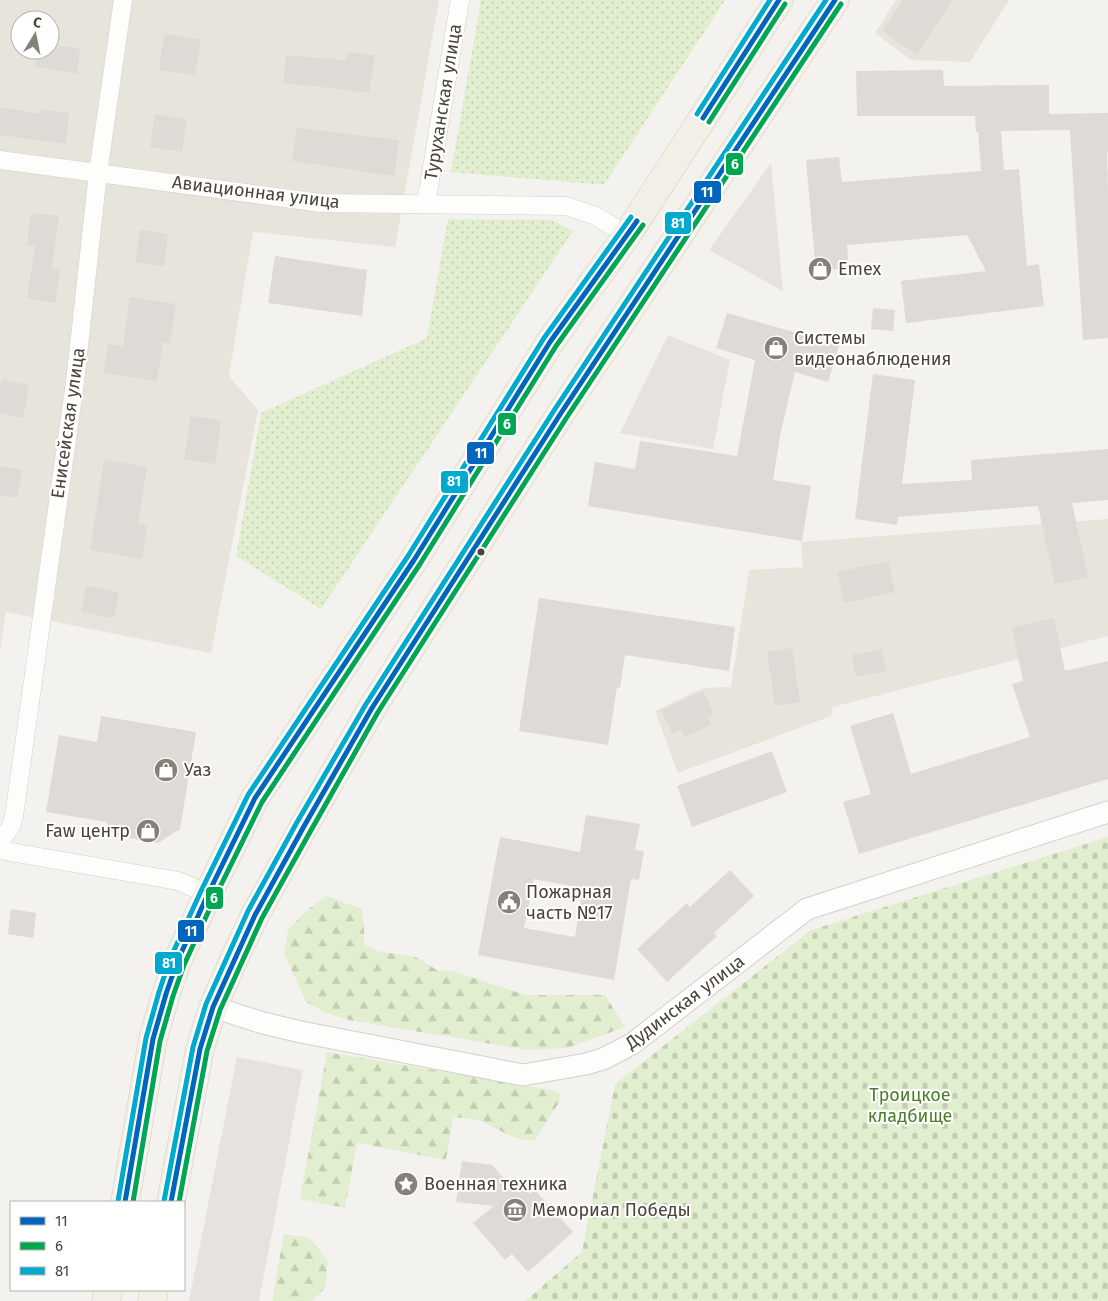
<svg xmlns="http://www.w3.org/2000/svg" width="1108" height="1301" font-family="'Fira Sans',sans-serif">
	<style>
		.residential { fill: #e7e4dc; fill-rule: evenodd }
		.grass { fill: url(#grass-dots) }
		.forest { fill: url(#forest-firs) }
		.cemetery { fill: url(#cemetery-stones) }
		.parking { fill: #e6e3df }
		.building { fill: #dedbd6; fill-rule: evenodd }
		.lines { fill: none; stroke-linecap: round; stroke-linejoin: round }
		.minor-casing { stroke: #d2d0cb; stroke-width: 19 }
		.tertiary-casing { stroke: #d2d0cb; stroke-width: 23 }
		.primary-casing { stroke: #d6cebb; stroke-width: 29 }
		.minor { stroke: #fdfdfc; stroke-width: 18 }
		.tertiary { stroke: #fdfdfc; stroke-width: 21 }
		.primary { stroke: #f2efe6; stroke-width: 28 }
		.bus-1-casing { stroke: #fff; stroke-width: 9 }
		.bus-2-casing { stroke: #fff; stroke-width: 9 }
		.bus-3-casing { stroke: #fff; stroke-width: 9 }
		.bus-1 { stroke: #0065bd; stroke-width: 5 }
		.bus-2 { stroke: #00a651; stroke-width: 5 }
		.bus-3 { stroke: #00a9ce; stroke-width: 5 }
		.bus-dot { fill: #4b4439; stroke: #fff; stroke-width: 2 }
		.labels { text-anchor: middle; dominant-baseline: central; stroke-width: 4; stroke-linejoin: round; paint-order: stroke }
		.street-label { font-size: 18px; fill: #4b4439; stroke: #fff }
		.poi-label { font-size: 18px; fill: #4b4439; stroke: #fff; text-anchor: start }
		.park-label { font-size: 18px; fill: #4a7f2a; stroke: #fff }
		.line-badge { stroke: #fff; stroke-width: 2 }
		.badge-label { font-size: 14px; text-anchor: middle; font-weight: bold; fill: #fff }
	</style>
	<defs>
		<pattern id="grass-dots" width="8" height="8" patternUnits="userSpaceOnUse" patternTransform="scale(1.25)"><rect width="8" height="8" fill="#e1eecf"/><path d="M2 2h.1M6 6h.1" fill="none" stroke="#c3cdb2" stroke-width="1.8" stroke-linecap="round"/></pattern>
		<pattern id="forest-firs" width="22" height="20" patternUnits="userSpaceOnUse" patternTransform="scale(1.25)"><rect width="22" height="20" fill="#e1eecf"/><path d="M5 1l3.5 6h-7zM16 11l3.5 6h-7z" fill="#c3cdb2"/></pattern>
		<pattern id="cemetery-stones" width="16" height="16" patternUnits="userSpaceOnUse" patternTransform="scale(1.25)"><rect width="16" height="16" fill="#e1eecf"/><path d="M2 7V4a2 2 0 0 1 4 0v3zM10 15v-3a2 2 0 0 1 4 0v3z" fill="#c3cdb2"/></pattern>
	</defs>
	<rect width="100%" height="100%" fill="#f4f2ee"/>
	<path class="residential" d="M0 0H439L395 247 253 232 229 376 258 410 211 653 6 612 0 650ZM20 20H50V50H20Z
		M896 0H1009L970 62 911 60 875 33Z
		M1108 519V636L833 707 831 716 678 773 655 711 703 688 731 687 749 570 803 567 801 542Z"/>
	<path class="grass" d="M481 0H725L604 185 451 172Z
		M448 219 552 220 573 231 321 609 236 556 261 413 427 338Z"/>
	<path class="forest" d="M326 896 362 909 364 926V944L377 951 416 957 437 970 452 971 526 995H605L625 1027 567 1048 528 1050 349 1020 324 1012 306 1002 284 953 288 930 305 912Z
		M327 1052 551 1090 559 1093 560 1101 534 1141C510 1139 501 1130 481 1121 473 1118 462 1118 453 1117L446 1160 357 1143 345 1208 300 1199Z
		M284 1234 310 1238 328 1261 325 1288 312 1301H272Z"/>
	<path class="cemetery" d="M1108 837V1301H525L582 1252 615 1084 811 930Z"/>
	<path class="parking" d="M771 163 783 291 709 250Z
		M668 335 730 360 713 449 620 433Z
		M237 1057 303 1070 259 1301H189Z"/>
	<path class="building" d="M903 0H952L917 55 883 31Z
		M164 34 201 40 195 75 159 70Z
		M50 44 80 49 77 74 35 67 37 50H50Z
		M348 52 375 55 369 93 313 86 283 83 286 55 346 60Z
		M943 70 944 86 1049 85V114L1108 113V152H1107L1108 193V338L1083 340 1070 130 1001 131 1004 170 1019 169 1027 266 1039 264 1044 306 906 323 901 281 986 271 967 235 847 245 849 268 816 271 806 160 839 157 842 182 981 171 978 132H976L975 116H857L856 71Z
		M0 107 40 114 41 109 69 113 66 144 0 135Z
		M155 114 187 119 182 152 150 147Z
		M297 128 399 140 394 176 292 161Z
		M31 213 59 216 52 269 60 270 55 303 27 298 35 246 27 245Z
		M140 230 168 234 164 266 135 262Z
		M275 256 367 270 362 316 268 303Z
		M130 297 176 304 170 343 163 342 157 381 103 373 108 344 123 346Z
		M873 308 895 310 893 331 871 329Z
		M727 313 839 345 828 382 795 372 781 431 773 480 811 486 802 541 588 506 595 462 635 469 640 441 737 456 755 360 716 348Z
		M873 374 915 380 902 484 972 480 971 460 1108 449V500L1072 503 1088 577 1055 584 1038 506 898 517 897 525 855 519Z
		M2 380 29 385 23 418 0 413V389Z
		M191 416 221 420 215 464 184 459Z
		M104 460 147 467 138 524 147 526 142 559 90 550Z
		M0 466 22 470 17 498 0 495Z
		M888 561 895 592 844 603 837 572Z
		M86 586 119 592 114 618 81 612Z
		M539 598 735 627 729 671 625 655 620 688 617 687 608 745 519 731Z
		M1054 618 1065 671 1108 661V779L859 854 843 802 871 794 850 726 893 713 911 774 1030 737 1012 684 1023 681 1012 628Z
		M792 648 800 702 775 706 767 652Z
		M882 649 886 671 856 677 852 655Z
		M703 691 714 714 708 717 711 725 684 737 681 729 672 733 661 710Z
		M101 716 196 732 180 829 158 843 113 835 106 822 46 812 59 735 97 742Z
		M772 751 787 792 692 827 677 786Z
		M586 815 640 824 635 850 644 851 639 880 631 879 614 980 478 955 500 837 580 852ZM534 879 583 888 575 937 524 928Z
		M730 870 754 896 714 933 717 936 667 982 637 949 687 903 690 907Z
		M11 909 36 913 33 938 8 934Z
		M462 1161 492 1165 513 1189 520 1183 530 1194 535 1190 573 1232 528 1272 512 1254 505 1260 473 1223 494 1206 456 1202Z"/>
	<g class="lines">
		<g class="minor-casing">
			<path id="minor" d="M0 160 321 203 566 206 596 216 627 235
				M426 204 460 0
				M0 841 11 827 14 816 75 382 98 173 123 0
				M0 850 178 881 208 894"/>
		</g>
		<g class="tertiary-casing">
			<path id="tertiary" d="M213 1007 263 1023 301 1032 523 1075 586 1064 603 1059 632 1044 807 909 1108 812"/>
		</g>
		<g class="primary-casing">
			<path id="primary" d="M125 1202 153 1039 166 994 177 962 208 894 255 798 414 560 550 342 627 235 779 0
				M171 1202 200 1049 213 1007 234 959 255 915 303 828 372 708 561 413 835 0
				M106 1301 108 1290
				M152 1301 154 1290"/>
		</g>
		<use href="#minor" class="minor"/>
		<use href="#tertiary" class="tertiary"/>
		<use href="#primary" class="primary"/>
		<g class="bus-1-casing">
			<path id="bus-1" d="M703 118 779 0
				M125 1202 153 1039 166 994 177 962 208 894 255 798 414 560 550 342 637 221
				M171 1202 200 1049 213 1007 255 915 303 828 372 708 561 413 835 0"/>
		</g>
		<g class="bus-2-casing">
			<path id="bus-2" d="M709 122 785 4
				M133 1202 160 1041 173 996 184 965 215 897 262 802 420 564 556 346 643 225
				M179 1202 207 1051 220 1010 262 918 310 832 378 712 567 417 841 4"/>
		</g>
		<g class="bus-3-casing">
			<path id="bus-3" d="M697 114 770 0
				M118 1201 146 1038 159 992 170 959 201 891 248 795 408 556 544 338 631 217
				M164 1201 193 1047 206 1004 248 911 296 824 366 704 555 409 826 0"/>
		</g>
		<use href="#bus-1" class="bus-1"/>
		<use href="#bus-2" class="bus-2"/>
		<use href="#bus-3" class="bus-3"/>
	</g>
	<defs>
		<g id="shop-disc" transform="scale(1.25)"><circle r="9.5" fill="#868178" stroke="#fff"/><path d="M-5-2.5h2.3a2.7 3.5 0 0 1 5.4 0H5L5.5 6h-11ZM-1.5-2.5h3a1.5 2.3 0 0 0-3 0Z" fill="#fff"/></g>
		<g id="civic-disc" transform="scale(1.25)"><circle r="9.5" fill="#868178" stroke="#fff"/><path d="M-.6-6.5H3V-4.5H.6V-3L4-1V1h2V6H-6V1h2V-1L-.6-3ZM-1.2 2.5V6h2.4V2.5Z" fill="#fff"/></g>
		<g id="sight-disc" transform="scale(1.25)"><circle r="9.5" fill="#868178" stroke="#fff"/><path d="M0-6L1.8-2.2L6-1.7L2.9 1.2L3.7 5.4L0 3.3L-3.7 5.4L-2.9 1.2L-6-1.7L-1.8-2.2Z" fill="#fff"/></g>
		<g id="museum-disc" transform="scale(1.25)"><circle r="9.5" fill="#868178" stroke="#fff"/><path d="M0-6L6-3V-2H-6V-3ZM-5-1h2V3h-2ZM-1-1h2V3h-2ZM3-1h2V3H3ZM-6 4H6V6H-6Z" fill="#fff"/></g>
	</defs>
	<g fill-rule="evenodd">
		<use href="#shop-disc" x="820" y="269"/>
		<use href="#shop-disc" x="776" y="348"/>
		<use href="#shop-disc" x="166" y="770"/>
		<use href="#shop-disc" x="148" y="831"/>
		<use href="#civic-disc" x="509" y="902"/>
		<use href="#sight-disc" x="406" y="1184"/>
		<use href="#museum-disc" x="515" y="1210"/>
	</g>
	<circle class="bus-dot" cx="481" cy="552" r="4.5"/>
	<g class="labels">
		<g class="street-label">
			<text transform="translate(443 102) rotate(-81)">Туруханская улица</text>
			<text transform="translate(256 192) rotate(7)">Авиационная улица</text>
			<text transform="translate(68 423) rotate(-82)">Енисейская улица</text>
			<text transform="translate(685 1002) rotate(-37)">Дудинская улица</text>
		</g>
		<g class="poi-label">
			<text x="838" y="269">Emex</text>
			<text x="794" y="338">Системы<tspan x="794" dy="21">видеонаблюдения</tspan></text>
			<text x="184" y="770">Уаз</text>
			<text x="130" y="831" text-anchor="end">Faw центр</text>
			<text x="526" y="892">Пожарная<tspan x="526" dy="21">часть №17</tspan></text>
			<text x="424" y="1184">Военная техника</text>
			<text x="532" y="1210">Мемориал Победы</text>
		</g>
		<g class="park-label">
			<text x="910" y="1095">Троицкое<tspan x="910" dy="21">кладбище</tspan></text>
		</g>
	</g>
	<g class="line-badge">
		<rect x="725" y="152" width="19" height="24" rx="5" fill="#00a651"/>
		<rect x="693" y="180" width="29" height="24" rx="5" fill="#0065bd"/>
		<rect x="664" y="211" width="28" height="24" rx="5" fill="#00a9ce"/>
		<rect x="497" y="412" width="20" height="24" rx="5" fill="#00a651"/>
		<rect x="466" y="441" width="29" height="24" rx="5" fill="#0065bd"/>
		<rect x="440" y="470" width="29" height="24" rx="5" fill="#00a9ce"/>
		<rect x="205" y="886" width="19" height="24" rx="5" fill="#00a651"/>
		<rect x="177" y="919" width="28" height="24" rx="5" fill="#0065bd"/>
		<rect x="154" y="951" width="29" height="24" rx="5" fill="#00a9ce"/>
	</g>
	<g class="badge-label">
		<text x="735" y="169">6</text>
		<text x="707" y="197">11</text>
		<text x="678" y="228">81</text>
		<text x="507" y="429">6</text>
		<text x="481" y="458">11</text>
		<text x="454" y="486">81</text>
		<text x="214" y="903">6</text>
		<text x="191" y="936">11</text>
		<text x="169" y="968">81</text>
	</g>
	<rect x="10" y="1201" width="175" height="90" fill="#ffffff" stroke="#b7b4b0"/>
	<rect x="20" y="1217" width="25" height="8" fill="#0065bd" stroke="#b7b4b0"/>
	<text x="55" y="1226" font-size="15" fill="#4b4439">11</text>
	<rect x="20" y="1242" width="25" height="8" fill="#00a651" stroke="#b7b4b0"/>
	<text x="55" y="1251" font-size="15" fill="#4b4439">6</text>
	<rect x="20" y="1267" width="25" height="8" fill="#00a9ce" stroke="#b7b4b0"/>
	<text x="55" y="1276" font-size="15" fill="#4b4439">81</text>
	<g transform="translate(35 35) rotate(10)"><circle r="24" fill="#ffffff" stroke="#b7b4b0"/>
	<path d="M0-4L9 19L0 12L-9 19Z" fill="#868178"/>
	<text y="-8" font-size="14" font-weight="bold" text-anchor="middle" fill="#4b4439">С</text>
	</g>
</svg>
